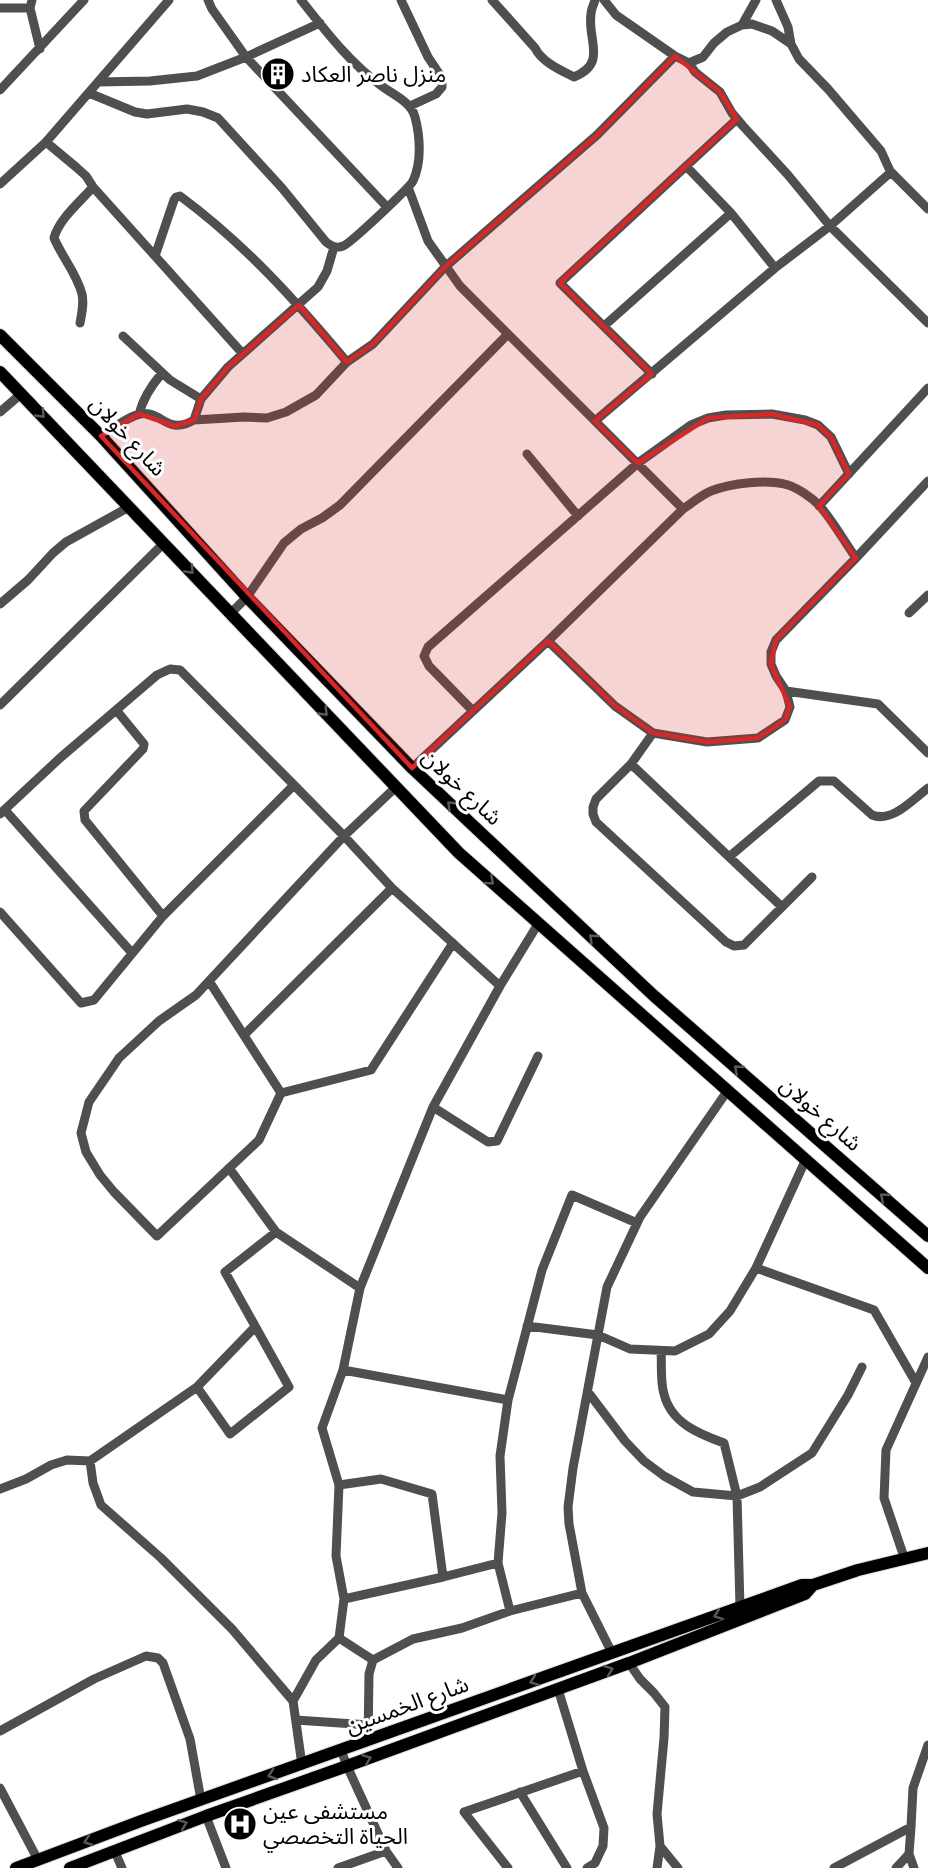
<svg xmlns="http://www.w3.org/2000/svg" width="928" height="1868" font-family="Figtree,'Noto Sans Arabic',sans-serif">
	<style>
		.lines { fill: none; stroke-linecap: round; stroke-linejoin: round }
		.major-casing { stroke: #dbdbdb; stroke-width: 14 }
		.minor { stroke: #4f4f4f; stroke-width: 9 }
		.major { stroke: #000; stroke-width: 12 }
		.oneway { stroke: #595959 }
		.marked { fill: #d62828; fill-opacity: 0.2; stroke: #d62828; stroke-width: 4.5; stroke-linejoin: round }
		.labels { text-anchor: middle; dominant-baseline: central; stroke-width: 6; stroke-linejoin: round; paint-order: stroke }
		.poi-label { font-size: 22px; fill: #000; stroke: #fff; text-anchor: start }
		.street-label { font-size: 22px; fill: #000; stroke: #fff }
	</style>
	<rect width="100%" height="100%" fill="#fff"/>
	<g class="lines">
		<g class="major-casing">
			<path id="major" d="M0 335 101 436 247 597 412 768 653 995 928 1236
				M0 372 459 853 928 1268
				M16 1868 141 1821 802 1585H813L858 1570 928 1553
				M70 1868 206 1816 347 1766 629 1663 805 1594 813 1585"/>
		</g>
		<path class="minor" d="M32 0 30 8 40 49
			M208 0 212 9 246 57 387 207
			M401 0 428 57 442 78V87L436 94 410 106
			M492 0 535 48C542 62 560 70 574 77 608 63 587 40 591 14 591 9 594 4 595 0
			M604 0 616 15 675 56 689 63
			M776 0 788 27 791 44
			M0 8H30
			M742 25 756 0
			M98 82 150 81 197 76 246 57 320 23
			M0 90 84 0
			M89 93 135 112 147 114 187 109 203 112 218 118 282 188 326 242C331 246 336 249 343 246 350 244 410 187 413 181 422 162 420 136 415 117 411 101 391 94 379 84 348 61 325 30 301 0
			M46 142 76 167 86 176 93 187 243 354
			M686 166 731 213
			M891 173 881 151 828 89 799 59 791 44 772 31 752 24 742 25 727 32 714 43 703 57 689 63 695 72 720 92 732 113 743 126 788 175 830 226 928 323
			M0 184 46 142 169 0
			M408 187 428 241 460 286 683 509
			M155 256 174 200 176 197 180 196C245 244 296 301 347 362
			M80 323C82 313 84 303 82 294 77 274 62 257 54 238 59 219 80 202 93 187
			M604 326 731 213 775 268
			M123 336 170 380 201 399
			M652 374 560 283 737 119
			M0 412 21 394
			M139 414C143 398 151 386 162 373
			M194 420 244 417 267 418 286 412 316 395 347 362 373 344 445 267 597 135 675 56
			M595 421 775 268 830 226 891 172 928 209
			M101 436C112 429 127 417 140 414 162 410 167 436 194 420L201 399 228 367 318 287 327 271 334 247
			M527 454 578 516
			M819 506 928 388
			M0 604 28 580 53 553 66 542 129 507
			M909 613 928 595
			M230 614 247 597 284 543 301 529 322 518 340 505 508 334
			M548 641 615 706 653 733 707 742 758 738 785 720 790 707 786 691 776 676 771 664V652L776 640 856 558 928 481
			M786 691 878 704 928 753
			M0 705 164 543
			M117 711 144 744 143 749 84 811 85 820 163 916 294 785 344 836 396 787
			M473 711 429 666 424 656 428 647 638 463 691 425 708 418 726 415 772 414 805 420 818 425 831 437 849 474
			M653 733 631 764 596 799 593 807V814L596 822 726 942 734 946 744 945 812 877
			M631 764 782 907
			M412 768 548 641 683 509C692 503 701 495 711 491 731 483 767 479 788 485 798 488 812 498 819 505 833 521 844 541 856 558
			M5 810 132 953
			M0 814 60 758 157 675 170 669 180 670 294 785
			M729 857 819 781H834L872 815C892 823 912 800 928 788
			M392 888 500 986 538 924
			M0 912 81 1003 94 1000 163 916
			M209 981 281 1093 259 1140 157 1236 114 1192 100 1175 86 1152 81 1133 89 1102 119 1058 159 1021 196 995 344 836 392 888 244 1035
			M281 1093 371 1070 453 943
			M433 1107 488 1142 497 1141 538 1056
			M806 1159 756 1268 874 1310 916 1383
			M229 1168 276 1232 360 1288 433 1107 500 986
			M527 1326 598 1335 630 1349 675 1351 709 1334 730 1311 756 1268
			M255 1327 197 1387 230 1434 289 1387 225 1272 276 1232
			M661 1351C662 1365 660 1381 664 1394 671 1423 699 1434 724 1443L737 1496 740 1607
			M343 1370 508 1400
			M197 1387 90 1461 93 1483 101 1505 161 1558 232 1629 293 1701
			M588 1392 625 1441 644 1461 664 1476 693 1492 737 1496 760 1487 812 1453 848 1395 862 1367
			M339 1485 322 1428 343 1370 360 1288
			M0 1489 26 1479 51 1465 67 1460 90 1461
			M904 1557 884 1498 886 1450 928 1357
			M443 1577 498 1563
			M510 1611 498 1563 502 1513 500 1456 508 1400 542 1270 572 1195 637 1223
			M339 1638 373 1660
			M612 1653 582 1593 569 1524 568 1507 573 1468 607 1287 640 1217 728 1090
			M629 1663 640 1679 654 1693 665 1707 664 1738 657 1814 660 1846 657 1868
			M558 1689 583 1771 604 1828 603 1846 595 1863 587 1868
			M296 1720 369 1725
			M0 1731 94 1679 146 1656 158 1658 163 1663 190 1739 201 1800
			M368 1741 369 1674 373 1660 413 1639 462 1628 510 1611 582 1593
			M341 1750 347 1766 386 1851 398 1868
			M302 1765 293 1701 316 1660 339 1638 344 1599 336 1556 339 1485 381 1479 432 1494 443 1577 344 1599
			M0 1788 38 1860
			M520 1792 567 1868
			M206 1816 226 1868
			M911 1827 909 1854 914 1868
			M660 1846 678 1868
			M115 1852 122 1868
			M338 1868 386 1851
			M508 1868 464 1812 583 1771
			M834 1868 911 1827 913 1788 928 1745
			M896 1868 909 1854"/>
		<use href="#major" class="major"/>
	</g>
	<defs><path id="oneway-chevron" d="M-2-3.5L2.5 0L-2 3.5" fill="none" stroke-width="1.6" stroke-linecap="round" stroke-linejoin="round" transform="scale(1.5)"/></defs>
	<g class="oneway">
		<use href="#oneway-chevron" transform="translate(41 414) rotate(46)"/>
		<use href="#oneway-chevron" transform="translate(190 570) rotate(47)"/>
		<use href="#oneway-chevron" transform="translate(324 712) rotate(46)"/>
		<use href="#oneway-chevron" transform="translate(451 805) rotate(-137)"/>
		<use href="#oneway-chevron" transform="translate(490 881) rotate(42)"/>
		<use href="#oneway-chevron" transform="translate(593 938) rotate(-137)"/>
		<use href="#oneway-chevron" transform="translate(738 1069) rotate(-139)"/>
		<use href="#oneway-chevron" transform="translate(884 1197) rotate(-139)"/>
		<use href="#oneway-chevron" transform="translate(718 1615) rotate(160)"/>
		<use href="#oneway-chevron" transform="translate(609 1670) rotate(-20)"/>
		<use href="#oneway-chevron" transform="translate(534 1681) rotate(160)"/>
		<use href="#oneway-chevron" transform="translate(367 1759) rotate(-20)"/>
		<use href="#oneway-chevron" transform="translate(272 1775) rotate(161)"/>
		<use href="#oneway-chevron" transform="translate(183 1824) rotate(-21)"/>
		<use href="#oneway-chevron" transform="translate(88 1841) rotate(160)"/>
	</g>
	<path class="marked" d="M675 56 720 92 737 119 560 283 652 374 595 421 638 463 708 418 772 414 818 425 831 437 849 474 819 506 856 558 776 640 771 664 790 707 785 720 758 738 707 742 653 733 615 706 548 641 412 768 101 436 139 414 175 426 194 420 201 399 228 367 299 305 347 362 373 344 445 267 597 135Z"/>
	<defs>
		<g id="building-disc" transform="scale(1.725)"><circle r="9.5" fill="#000" stroke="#fff"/><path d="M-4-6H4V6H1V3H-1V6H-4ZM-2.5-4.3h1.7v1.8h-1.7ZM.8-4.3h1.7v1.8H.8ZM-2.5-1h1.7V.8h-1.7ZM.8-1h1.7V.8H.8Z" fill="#fff"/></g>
		<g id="hospital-disc" transform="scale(1.725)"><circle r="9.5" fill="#000" stroke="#fff"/><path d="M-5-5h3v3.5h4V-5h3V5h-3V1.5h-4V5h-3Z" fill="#fff"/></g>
	</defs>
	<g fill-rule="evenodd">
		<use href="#building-disc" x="278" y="74"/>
		<use href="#hospital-disc" x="240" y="1824"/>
	</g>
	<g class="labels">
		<g class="poi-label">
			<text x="301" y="74">منزل ناصر العكاد</text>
			<text x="263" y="1811">مستشفى عين<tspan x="263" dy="25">الحياة التخصصي</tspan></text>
		</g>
		<g class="street-label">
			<text transform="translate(128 436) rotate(47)">شارع خولان</text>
			<text transform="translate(462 787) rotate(43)">شارع خولان</text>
			<text transform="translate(821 1114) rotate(41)">شارع خولان</text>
			<text transform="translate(407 1705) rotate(-20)">شارع الخمسين</text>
		</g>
	</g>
</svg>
